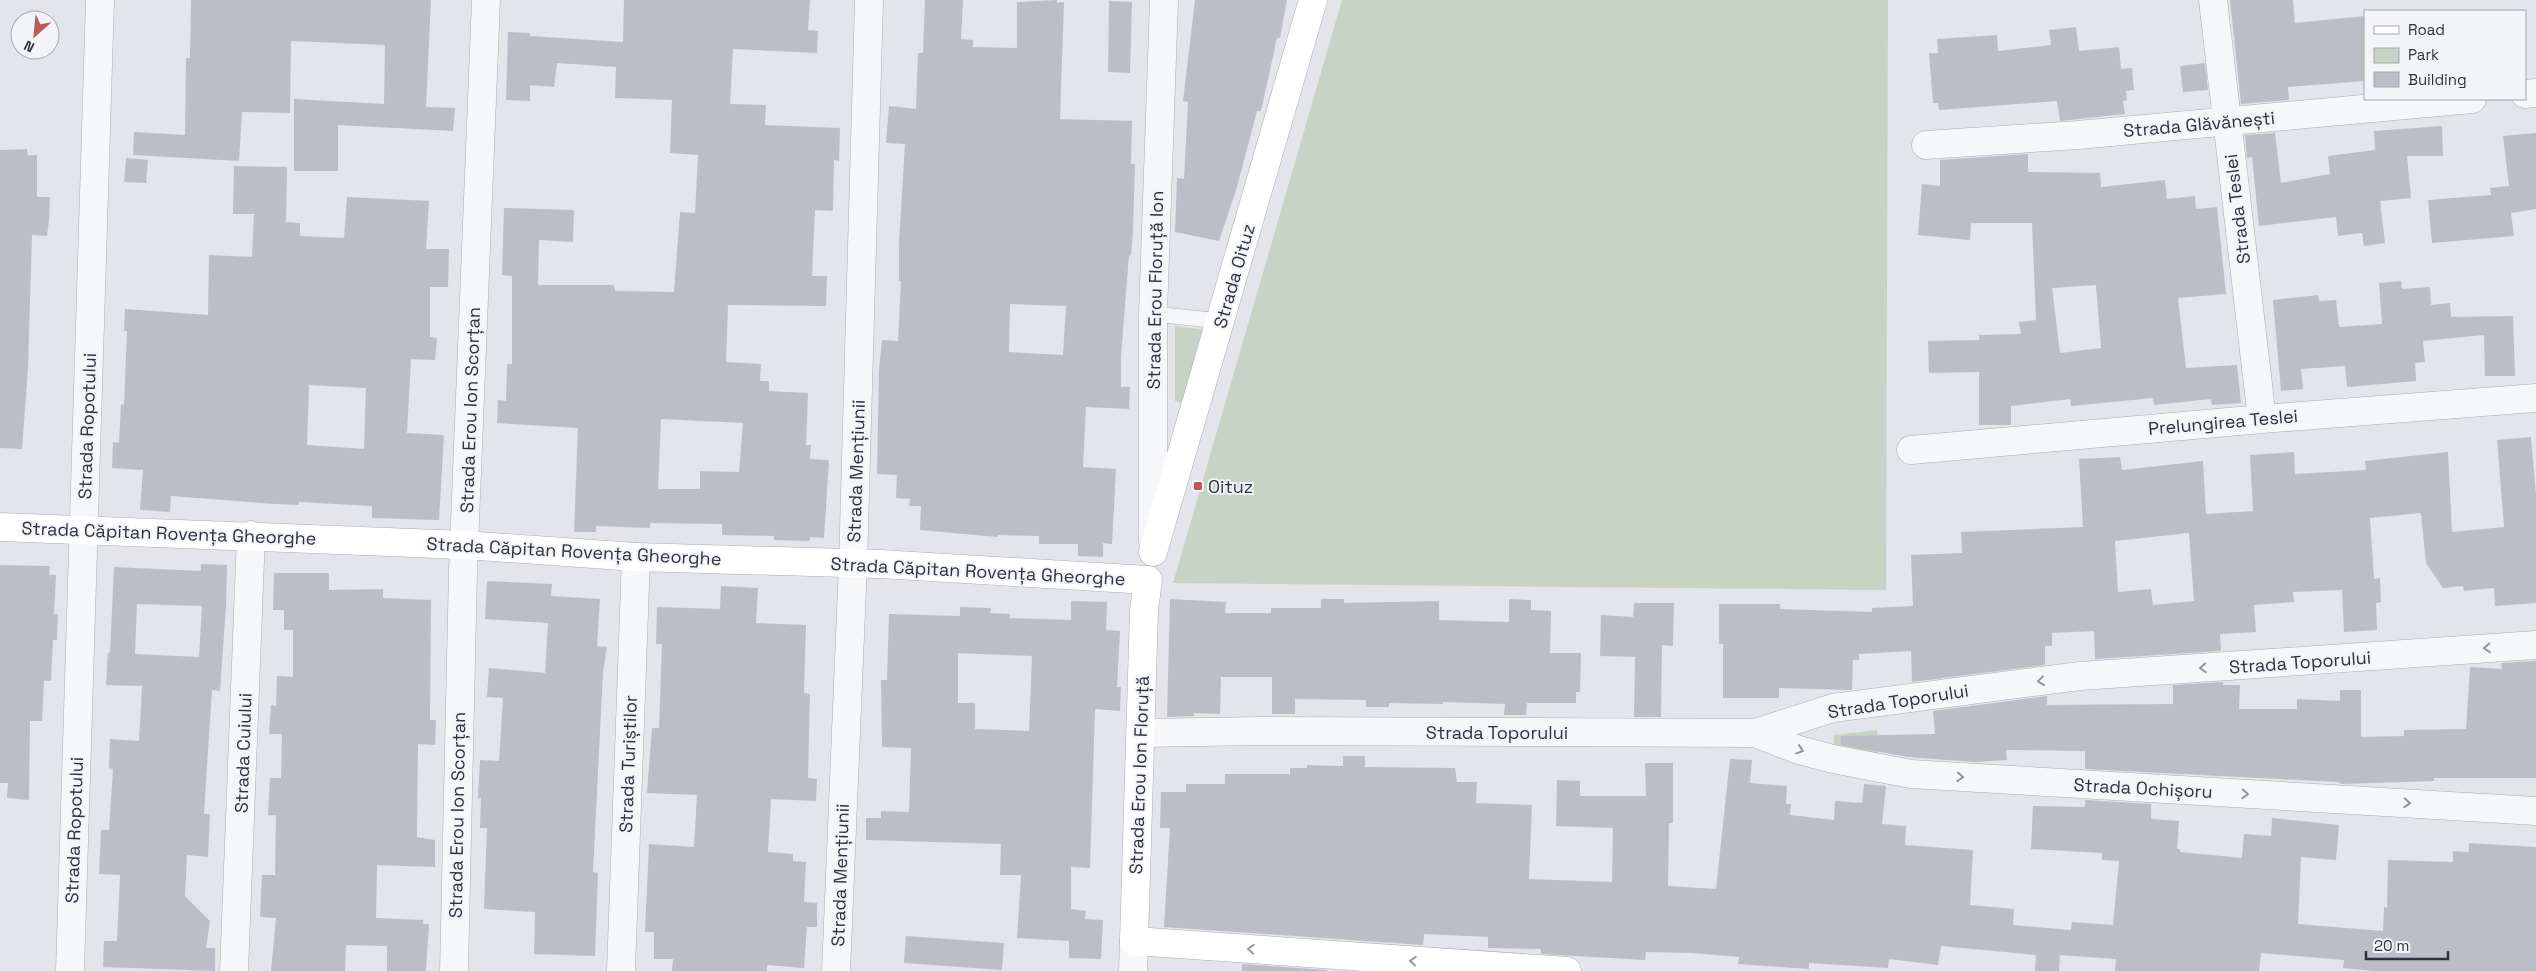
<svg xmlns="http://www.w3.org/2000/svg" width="2536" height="971" font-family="'Space Grotesk',sans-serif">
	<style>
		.green { fill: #c8d3c5 }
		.building { fill: #bbbec6; fill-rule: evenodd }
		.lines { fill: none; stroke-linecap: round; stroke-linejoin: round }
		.lane-casing { stroke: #a9acb4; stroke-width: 16 }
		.street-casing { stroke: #a9acb4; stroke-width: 29 }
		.secondary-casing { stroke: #a9acb4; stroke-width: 29 }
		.lane { stroke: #f6f7f9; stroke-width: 15 }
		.street { stroke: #f6f7f9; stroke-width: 28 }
		.secondary { stroke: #fff; stroke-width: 28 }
		.oneway { stroke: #92949c }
		.oneway2 { stroke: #9698a0 }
		.poi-dot { fill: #c1575e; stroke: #f3f4f7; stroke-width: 2 }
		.labels { text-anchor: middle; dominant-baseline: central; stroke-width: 4; stroke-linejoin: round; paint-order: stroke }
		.street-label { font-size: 18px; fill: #2d3240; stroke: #f3f4f7 }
		.poi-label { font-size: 18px; fill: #2d3240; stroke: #f3f4f7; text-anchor: start }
	</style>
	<rect width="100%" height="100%" fill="#e3e5ea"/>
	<path class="green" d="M1342 0H1888L1886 590 1173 583Z
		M1175 326 1205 330 1186 400 1181 403 1175 401Z
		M1877 730 1878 758 1834 751V735Z"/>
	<path class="building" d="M191 0H431L426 107 455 108 453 131 338 125V171H294V99L384 104 385 45 291 41 290 113 242 112 239 161 133 155 134 132 185 135 186 58H190Z
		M624 0H810L808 30 818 31 817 53 733 49 730 104 766 105 765 125 840 128 839 161 834 160 833 211 815 210 812 276H827L826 306 728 305 726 362 761 364 760 381H769V391L808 393 806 445H811L810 459 829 460 824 538 810 537 809 541 774 540V536L722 535V524L650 523V528L596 526V532H574L578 428 497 423 498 400 506 401 507 364H512V276L502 275 504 208 574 210 573 242 539 240 538 285H614L615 291 674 292 680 212 695 213 698 155 670 153 672 100 615 98 616 67 557 63 554 87 530 85V101L506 100 508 32 530 33V36L623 42ZM661 419 743 423 739 472 700 471V489H658Z
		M925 0H963L961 39 973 40V47L1017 48V2L1057 0V3L1064 2 1060 119 1132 121 1131 164H1135L1133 230 1131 256 1129 255 1121 357V387H1130L1129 409 1086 407 1083 467 1116 469 1112 544 1103 543V557L1078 556V544H1039V536L998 535V537L920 530 921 506H909L910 499 896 498 897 475 877 474 879 370 882 340 898 341 901 281H899V242L905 144 886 143 889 106 916 109 918 53H923ZM1010 304 1066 306 1063 355 1009 352Z
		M1195 0H1287L1280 38H1277L1261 111H1257L1237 187 1219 241 1175 232 1177 178 1184 179 1188 102 1183 101Z
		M2230 0H2293L2295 23 2365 16V81L2288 87 2289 100 2241 104Z
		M1109 1 1132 2 1130 73 1108 72Z
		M2076 27 2079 51 2119 47 2121 69 2132 68 2134 90 2126 91 2127 100 2123 101 2125 114 2060 121 2057 101 1939 110 1938 103H1933L1929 53H1938L1937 39 1997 35 1998 51 2051 45 2049 30Z
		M2205 63 2208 90 2183 92 2180 66Z
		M2442 126 2443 156H2407L2411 198 2380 201 2385 243 2364 246 2362 233 2338 236 2336 217 2259 226 2252 157 2247 158 2245 135 2275 133 2281 183 2330 174 2328 156 2375 150 2374 131Z
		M2536 133V209L2511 213 2514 236 2432 243 2428 200 2491 195 2490 188 2509 186 2503 136Z
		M27 149 28 155H37V197H50L49 220 47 236 32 235 28 368 22 449 0 448V150Z
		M2028 154V172L2100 173 2101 187 2165 180 2167 199 2195 196 2196 209 2217 207 2226 294 2178 298 2186 368 2237 365 2241 403 2212 405 2211 399 2154 405 2153 398 2071 406 2070 399 2011 406V425H1979V372L1929 373 1928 341 1979 340V335L2021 334 2019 322 2036 320 2032 223H1971L1970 240 1918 235 1922 184 1940 186V160ZM2096 285 2101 348 2060 353 2052 288Z
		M126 158 148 160 146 183 124 182Z
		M234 166 287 167 286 222 300 223V236L344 238 347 197 429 201 426 249H449L448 287H430V337L437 338 435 360 411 359 407 433 444 435 439 520 372 518V506L299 502V505L275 504 171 496 170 512 140 510 143 470 112 468 113 442 119 443 121 404 124 405 127 331H124L125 309 208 315 209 255 252 257 254 214H233ZM309 385 366 388 364 449 307 445Z
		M2401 281 2402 289 2430 287 2431 305 2450 303 2451 317 2513 316 2515 376H2485L2484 335 2423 341 2425 362 2415 363 2416 381 2347 387 2345 366 2301 369 2303 389 2281 391 2273 300 2318 295 2319 301 2336 300 2339 327 2382 324 2379 283Z
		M2531 437 2536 495V603L2495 606 2494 588 2464 591 2463 586 2443 588 2426 563 2421 513 2370 518 2374 579 2380 578 2381 602 2376 603 2377 630 2344 632 2342 590 2293 592 2294 602 2254 605 2256 632 2220 634 2221 651 2095 659 2094 631 2052 633V646H2045V665L1912 682 1911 651 1859 654V660H1853L1852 690 1779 688V698H1723V644H1719V604H1780V609L1872 612V608L1913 606 1911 555 1962 553 1961 532 2083 527 2079 459 2120 457 2122 470 2203 461 2206 514 2253 511 2250 455 2294 452 2295 474 2366 470 2365 461 2448 452 2452 532 2504 527 2497 440ZM2189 533 2194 601 2153 605 2151 589 2118 592 2115 541Z
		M201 564 227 565 226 606 220 691 212 690 209 735 204 814H210L208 857 187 855 185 896 210 921 206 948H215V971L103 967 104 941H117L120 875 99 874 101 830H109L113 769 109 768 110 739 139 741 142 686 106 685 108 652 110 653 114 567 201 571ZM137 604 202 606 199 657 135 654Z
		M0 565 50 566 49 575H56L54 614H58L57 640H53L51 681H44L42 721H30L29 800 7 798 8 783H0Z
		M274 573H329V590L383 589V598L431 600 430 720H436L435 745 418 744 417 837 435 840V867L377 865 376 918 423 920V924H429L426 971H387V946L346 945 345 971H271L276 918 260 917 262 875H275L276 815H268L270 778H281L282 734H269L271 705 276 706 277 676 293 677V630H284V610H273Z
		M487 581 552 584 551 596 600 599 597 646 607 647 603 672 593 872 598 873 595 956 534 954 535 912 484 909 487 828H480L481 798H478L480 760 499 761 503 698 487 697 489 668 545 673 548 623 485 619Z
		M721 586 758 588 756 623 806 625 804 693 810 694 808 778 817 779 816 801 771 799 768 852 793 854V861L806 862 804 902 817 903V927H807L804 968 767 965V971H672L673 959H654V932H645L649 844 694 847 697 795 647 793 652 728H659L662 644H656L657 607 720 609Z
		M1170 599 1226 602 1225 613H1271V608H1321V599H1344V603L1439 601V620L1509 622V599L1531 600V610L1551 611 1550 653H1581L1580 692H1576V703H1527L1526 715H1504L1505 704 1443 702V704L1389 703V707H1366V700L1295 699V714H1272V677H1221L1220 714 1194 713V716L1167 717Z
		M1071 601 1107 602 1106 630 1120 631 1117 687H1121L1120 711 1095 709 1090 868 1071 867V909L1086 911 1085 919 1103 920 1101 959 1069 958V941L1017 938 1021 875H1000L1001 844 866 840V818H881V811L909 812 911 748 882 747 881 680H887L889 614 960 616V607L991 608 990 613 1010 614V618L1071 620ZM958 653 1032 656 1029 731 975 729V703H958Z
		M1634 603H1674L1673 646 1662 645 1661 717H1634L1635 657 1600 656 1601 615 1633 617Z
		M2536 661V778H2434V781L2342 784 2338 782 2085 769V751L2006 750 2007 760 1975 762 1908 757 1841 745V736L1935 734 1933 711 2047 696V705L2173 704V685L2223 682V685H2240L2239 709H2297V699L2340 701V690H2361V737L2404 736V730L2466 729 2470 667 2502 669 2501 663Z
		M1343 756H1365V767L1455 768 1457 782H1477L1476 803 1532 805 1529 879 1612 882 1613 828 1556 826 1557 780 1580 781V796H1646L1645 763H1673V823H1669L1668 886 1716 889 1730 759 1752 760 1750 783 1787 786 1786 804H1791L1790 815 1834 820 1835 801 1862 803 1864 784 1886 786 1882 824 1906 826 1905 845 1973 850 1970 905 2014 909 2013 925 2071 930 2072 922 2113 925 2119 861 2102 860V853L2031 849 2033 806 2085 807V800L2151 804V819L2179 821 2177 849H2180V852L2242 858 2244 834 2271 836 2272 818 2339 825 2336 860 2301 857 2298 924 2383 931 2384 907 2387 908 2388 860 2453 862V851L2469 852V843L2536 847V971H2374L2343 968 2344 960 2261 953 2259 971H2115L2116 959 2060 955 2059 971H2035L2036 955 1941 946 1938 965 1889 959 1888 968 1809 963V969L1738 964 1739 957 1692 953 1646 952 1645 960 1541 954V949L1488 948V937L1424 934 1423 945 1164 927 1170 828H1160L1161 792H1186V784H1225V774H1290V768H1307V765L1343 766Z
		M906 936 1004 943 1002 970 904 963Z
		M1242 964 1327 970V971H1242Z"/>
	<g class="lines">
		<g class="lane-casing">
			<path id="lane" d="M1153 314 1221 321"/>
		</g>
		<g class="street-casing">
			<path id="street" d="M2213 0 2262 419
				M2525 94 2536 93
				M1926 145 2078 135 2472 99
				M1911 450 2262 419 2536 398
				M1153 541V314L1164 0
				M1141 733 1261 731 1755 733 1833 708 2080 676 2536 645
				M1755 733 1799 750 1833 759 1911 774 2536 811
				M70 971 100 0
				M234 971 251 535
				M454 971 463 571 486 0
				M621 971 636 557
				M836 971 853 564 869 0
				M1133 971 1134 941"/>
		</g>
		<g class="secondary-casing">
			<path id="secondary" d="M0 527 464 545 636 557 880 564 1148 580 1144 610 1134 941 1567 971
				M1153 552 1313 0"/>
		</g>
		<use href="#lane" class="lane"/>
		<use href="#street" class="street"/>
		<use href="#secondary" class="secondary"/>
	</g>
	<defs><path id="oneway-chevron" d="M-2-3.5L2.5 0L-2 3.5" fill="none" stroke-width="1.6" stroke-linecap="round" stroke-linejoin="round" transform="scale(1.25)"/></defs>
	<g class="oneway">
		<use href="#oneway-chevron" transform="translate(2487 648) rotate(176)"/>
		<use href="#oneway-chevron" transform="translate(2203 668) rotate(176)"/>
		<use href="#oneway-chevron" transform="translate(2041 681) rotate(173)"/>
		<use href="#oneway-chevron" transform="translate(1800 750) rotate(18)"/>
		<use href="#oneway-chevron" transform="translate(1960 777) rotate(4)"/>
		<use href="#oneway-chevron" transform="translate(2245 794) rotate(3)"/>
		<use href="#oneway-chevron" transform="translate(2407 803) rotate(3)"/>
	</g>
	<g class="oneway2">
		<use href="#oneway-chevron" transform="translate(1251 949) rotate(-176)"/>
		<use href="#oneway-chevron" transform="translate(1413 961) rotate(-176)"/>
	</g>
	<rect class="poi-dot" x="1193" y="481" width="10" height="10" rx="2.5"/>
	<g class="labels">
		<g class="street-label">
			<text transform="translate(2199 124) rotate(-5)">Strada Glăvănești</text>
			<text transform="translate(2237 209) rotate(-97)">Strada Teslei</text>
			<text transform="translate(1234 276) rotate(-74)">Strada Oituz</text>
			<text transform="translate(1155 290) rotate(-89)">Strada Erou Floruță Ion</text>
			<text transform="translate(470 410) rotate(-88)">Strada Erou Ion Scorțan</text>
			<text transform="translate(2223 422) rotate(-5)">Prelungirea Teslei</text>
			<text transform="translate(87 426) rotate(-88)">Strada Ropotului</text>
			<text transform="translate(856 471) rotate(-88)">Strada Mențiunii</text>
			<text transform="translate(169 533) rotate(2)">Strada Căpitan Rovența Gheorghe</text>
			<text transform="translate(574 551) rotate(3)">Strada Căpitan Rovența Gheorghe</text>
			<text transform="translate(978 571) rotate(3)">Strada Căpitan Rovența Gheorghe</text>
			<text transform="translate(2300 662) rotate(-4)">Strada Toporului</text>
			<text transform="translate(1898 701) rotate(-9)">Strada Toporului</text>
			<text x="1497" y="732">Strada Toporului</text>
			<text transform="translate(243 753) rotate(-88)">Strada Cuiului</text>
			<text transform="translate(628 764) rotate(-88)">Strada Turiștilor</text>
			<text transform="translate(1139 775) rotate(-88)">Strada Erou Ion Floruță</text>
			<text transform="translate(2143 788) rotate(3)">Strada Ochișoru</text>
			<text transform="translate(457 815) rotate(-89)">Strada Erou Ion Scorțan</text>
			<text transform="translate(74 830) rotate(-88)">Strada Ropotului</text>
			<text transform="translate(840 875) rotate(-88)">Strada Mențiunii</text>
		</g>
		<g class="poi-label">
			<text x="1208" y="486">Oituz</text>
		</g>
	</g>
	<rect x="2364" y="10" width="162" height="90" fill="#f3f4f7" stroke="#a4a6ae"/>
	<rect x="2374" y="26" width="25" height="8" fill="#ffffff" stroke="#a4a6ae"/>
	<text x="2408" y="35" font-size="15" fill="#2d3240">Road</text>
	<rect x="2374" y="48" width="25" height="15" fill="#c8d3c5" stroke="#a4a6ae"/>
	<text x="2408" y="60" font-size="15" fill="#2d3240">Park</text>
	<rect x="2374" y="72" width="25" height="15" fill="#bbbec6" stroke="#a4a6ae"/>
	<text x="2408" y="85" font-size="15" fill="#2d3240">Building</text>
	<g transform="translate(35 35) rotate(207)"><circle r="24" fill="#f3f4f7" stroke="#a4a6ae"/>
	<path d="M0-4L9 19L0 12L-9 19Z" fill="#c1575e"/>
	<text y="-8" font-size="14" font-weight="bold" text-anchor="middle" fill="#2d3240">N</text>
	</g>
	<path d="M2366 951v8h82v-8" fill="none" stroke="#2d3240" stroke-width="2.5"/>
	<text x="2374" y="951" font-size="15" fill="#2d3240" stroke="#f3f4f7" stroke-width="4" paint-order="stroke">20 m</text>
</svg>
